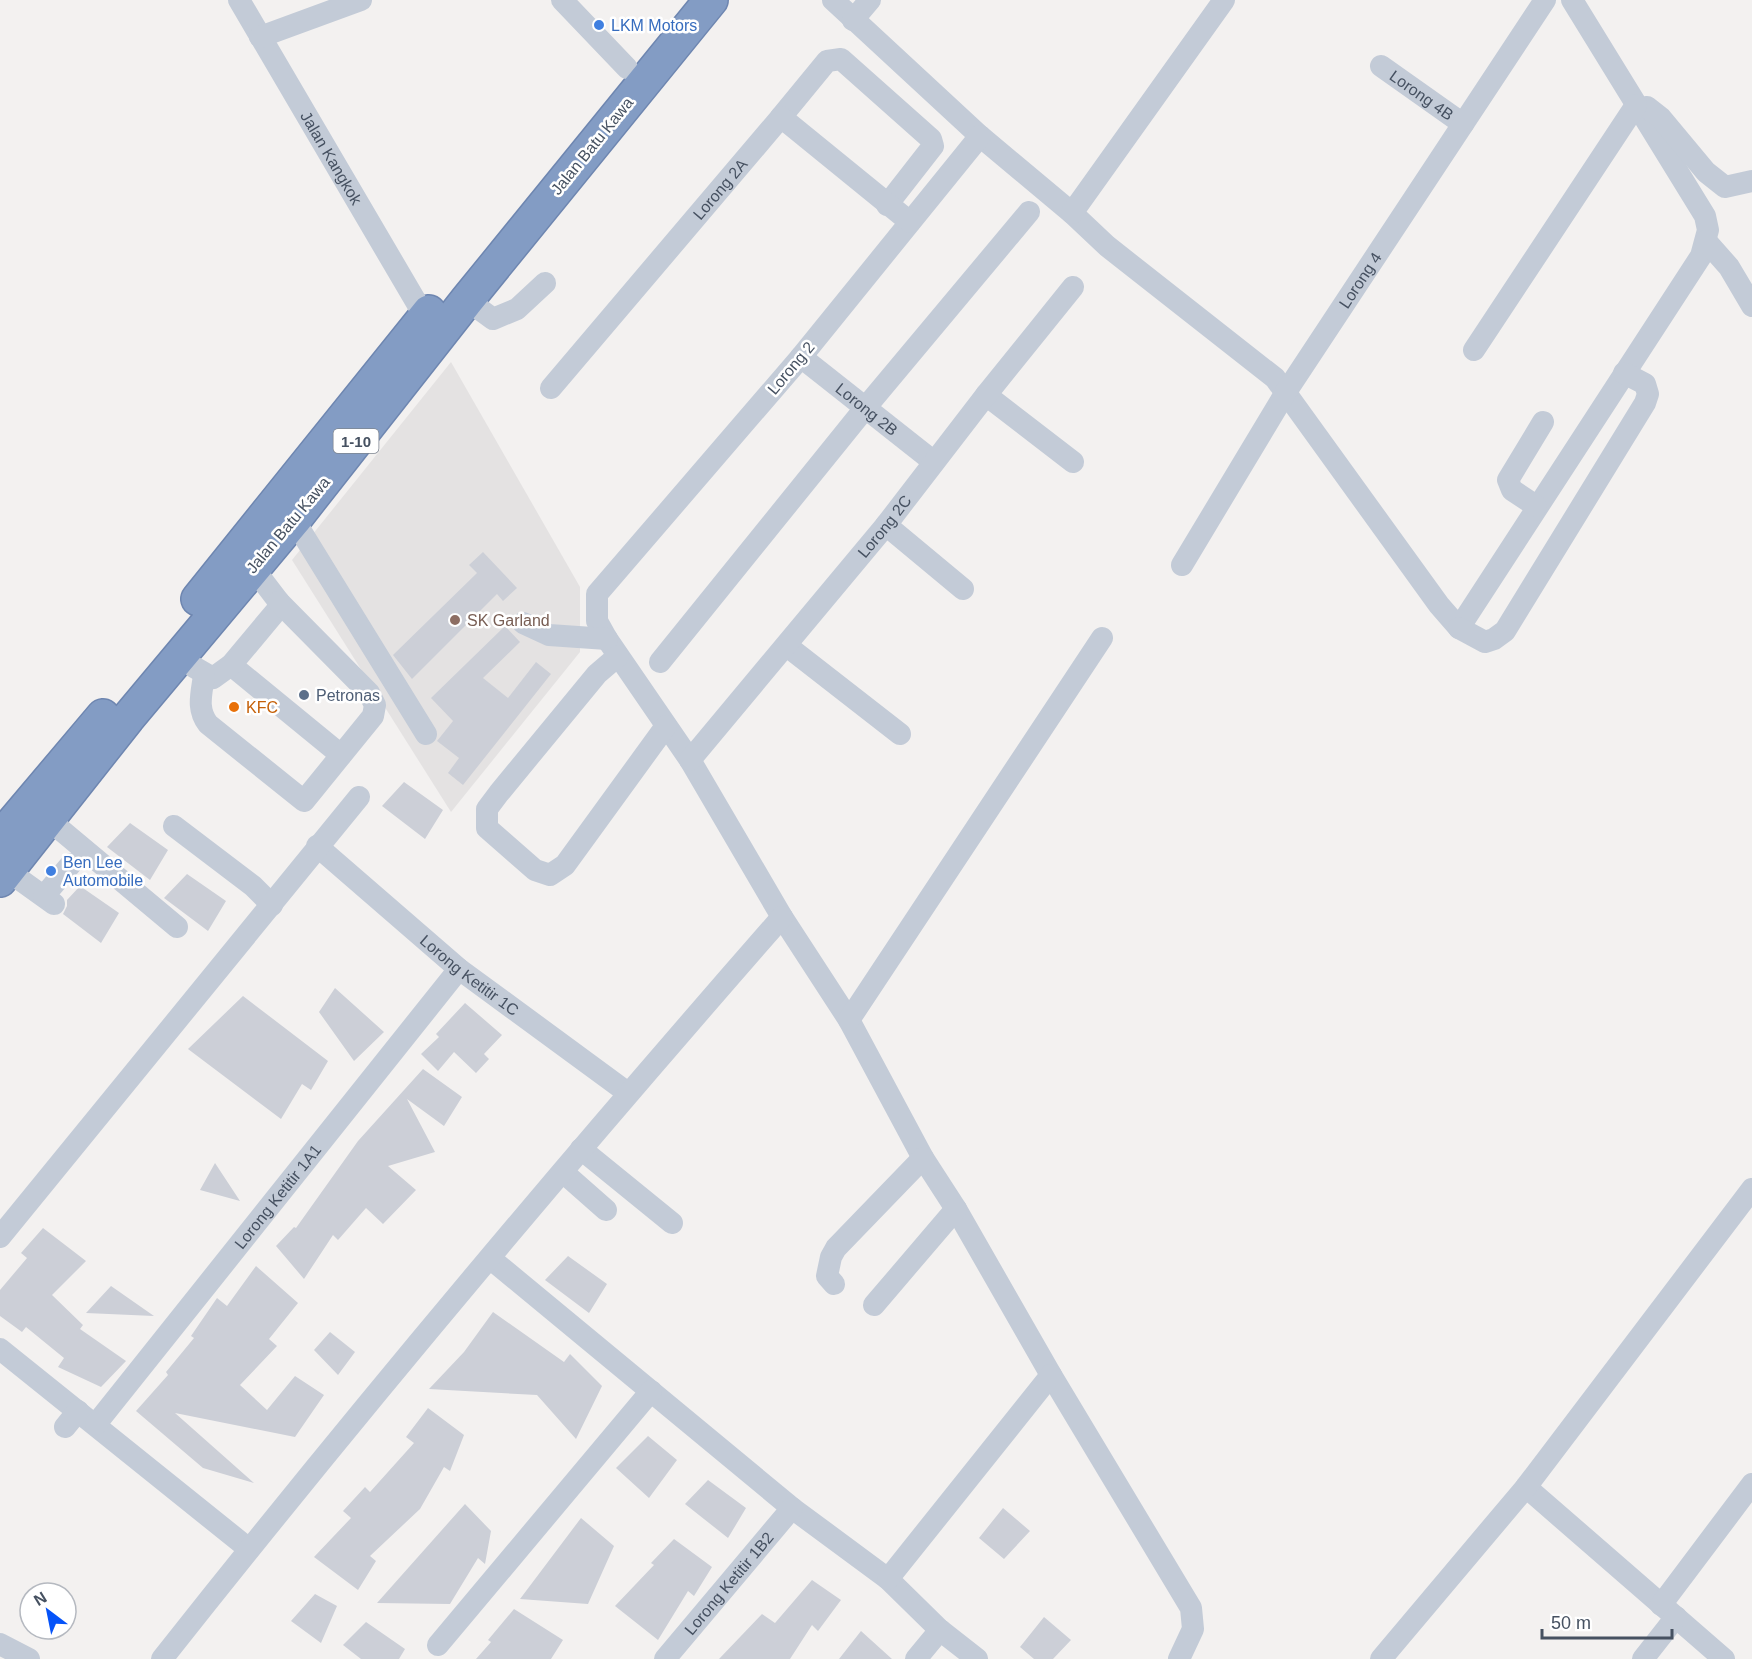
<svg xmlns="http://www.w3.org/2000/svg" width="1752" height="1659" font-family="Arial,sans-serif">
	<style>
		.education { fill: #e4e2e2 }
		.building { fill: #cccfd7 }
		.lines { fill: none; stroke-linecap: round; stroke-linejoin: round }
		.highway-casing { stroke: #6e86b0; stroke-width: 36 }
		.minor { stroke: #c3cbd7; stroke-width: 22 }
		.highway { stroke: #839cc4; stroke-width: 33 }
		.shop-dot { fill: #3f7fe0; stroke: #fff; stroke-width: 2 }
		.education-dot { fill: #8d6e63; stroke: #fff; stroke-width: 2 }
		.service-dot { fill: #5c6f8a; stroke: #fff; stroke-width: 2 }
		.food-dot { fill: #e8710a; stroke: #fff; stroke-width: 2 }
		.labels { text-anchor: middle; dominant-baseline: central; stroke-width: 5; stroke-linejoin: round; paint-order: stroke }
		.shield { fill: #fff; stroke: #7e8590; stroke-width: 1.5 }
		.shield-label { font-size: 15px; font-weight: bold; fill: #465161 }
		.shop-label { font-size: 16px; fill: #366cbe; stroke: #fff; text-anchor: start }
		.street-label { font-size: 16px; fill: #465161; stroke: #fff }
		.education-label { font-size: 16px; fill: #785e54; stroke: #fff; text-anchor: start }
		.service-label { font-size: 16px; fill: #4e5e75; stroke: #fff; text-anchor: start }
		.food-label { font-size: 16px; fill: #c56008; stroke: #fff; text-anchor: start }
	</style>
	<rect width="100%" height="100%" fill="#f3f1f0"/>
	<path class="education" d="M451 362 580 587V652L451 812 292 560Z"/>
	<path class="building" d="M483 552 517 588 503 601 497 594 412 679 393 655 477 573 469 565Z
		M505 626 520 642 483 678 508 698 536 662 551 674 463 785 448 773 459 758 437 741 453 721 431 698Z
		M404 782 443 810 425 839 382 806Z
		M130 823 168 850 150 880 107 847Z
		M187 874 226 901 208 931 164 898Z
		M80 886 119 913 101 943 63 914 67 906V900Z
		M335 988 384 1032 354 1061 319 1012Z
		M243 996 328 1061 311 1090 302 1084 281 1119 188 1049Z
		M465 1003 502 1035 484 1054 489 1059 476 1073 454 1052 438 1071 421 1054 439 1037 436 1034Z
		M423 1069 462 1097 444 1126 407 1099 435 1152 388 1166 416 1190 383 1224 366 1208 338 1240 333 1235 304 1279 276 1246 294 1227 296 1228 358 1141Z
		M215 1163 240 1201 200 1190Z
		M43 1228 86 1261 52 1295 83 1325 80 1329 126 1361 101 1387 58 1367 64 1358 26 1327 22 1332 0 1316V1290L27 1258 21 1253Z
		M568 1256 607 1284 589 1313 545 1280Z
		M256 1266 298 1303 269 1339 277 1346 240 1385 267 1410 295 1376 324 1395 295 1437 175 1413 254 1483 203 1468 136 1411 168 1375 166 1372 194 1338 191 1336 217 1298 227 1306Z
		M111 1286 154 1316 86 1313Z
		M493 1312 564 1362 570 1354 602 1386 576 1439 537 1395 429 1389 464 1352Z
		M330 1332 355 1352 338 1375 314 1350Z
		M428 1408 464 1435 450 1471 444 1467 420 1509 370 1556 376 1561 358 1590 314 1557 351 1518 343 1511 365 1487 370 1492 414 1443 406 1437Z
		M648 1436 677 1460 649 1498 616 1468Z
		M708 1480 746 1508 728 1538 685 1504Z
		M465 1504 491 1531 485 1564 478 1558 450 1604 377 1603Z
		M1003 1508 1030 1531 1004 1559 979 1538Z
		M581 1518 614 1546 588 1604 520 1599Z
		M674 1539 712 1567 694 1596 688 1591 658 1640 615 1606 654 1565 651 1563Z
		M812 1580 841 1600 818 1631 812 1625 790 1659H719L762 1614 775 1623Z
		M315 1594 337 1606 321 1643 291 1621Z
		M514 1609 563 1640 551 1659H476L491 1642 488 1640Z
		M1044 1617 1071 1640 1053 1659H1034L1020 1647Z
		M366 1622 405 1649 399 1659H361L343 1645Z
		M861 1631 892 1659H839Z"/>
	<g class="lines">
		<g class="highway-casing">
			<path id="highway" d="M198 599 429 312
				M0 838 103 716
				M0 880 128 718 294 520 467 300 711 0"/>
		</g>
		<g class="minor">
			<path id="s1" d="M239 0 425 317"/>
			<path d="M562 0 627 68"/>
			<path d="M833 0 980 136 1072 213 1107 246 1275 378 1439 605 1459 628 1701 256 1708 230 1705 216 1572 0"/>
			<path d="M853 20 870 0"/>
			<path d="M260 37 361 0"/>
			<path id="s2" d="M1381 66 1463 124"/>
			<path d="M1647 107 1661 118 1706 172 1725 187 1752 181"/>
			<path d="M781 117 827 61 841 59 931 139 933 146 887 205"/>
			<path d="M980 136 801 357 597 594V621L607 639 690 760 782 917 849 1020 923 1158 956 1209 1051 1375 1191 1608 1193 1629 1179 1659"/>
			<path d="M1072 213 1224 0"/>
			<path d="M1706 241 1729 267 1752 306"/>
			<path d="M467 300 493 319 517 309 545 283"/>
			<path d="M1474 350 1636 105"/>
			<path id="s3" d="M801 357 934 462"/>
			<path id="s4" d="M551 388 781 117 910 222"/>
			<path d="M986 395 1073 462"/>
			<path d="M1536 506 1512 490 1508 480 1543 422"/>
			<path d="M294 520 426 734"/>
			<path d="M886 525 963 589"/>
			<path id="s5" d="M1182 565 1286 392 1545 0"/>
			<path d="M523 623 549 635 607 639"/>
			<path d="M1459 628 1485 642 1494 639 1505 631 1645 403 1648 394 1645 384 1624 373"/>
			<path d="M787 646 900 734"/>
			<path d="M618 656 597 674 499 793 487 809V828L535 870 550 875 565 865 666 726"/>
			<path d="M660 662 866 407 1029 212"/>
			<path d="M231 665 341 755"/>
			<path d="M194 667 213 678 231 665 277 610 279 602 253 568"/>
			<path d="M204 675C202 693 196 708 208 724L304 801 373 716 375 705 369 693 279 602"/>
			<path id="s6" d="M690 760 886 525 986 395 1073 287"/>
			<path d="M49 820 177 927"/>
			<path d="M174 826 253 886 272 905"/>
			<path id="s7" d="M317 846 459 969 628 1093"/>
			<path d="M8 871 54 904"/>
			<path d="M44 896 71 864"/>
			<path d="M849 1020 1102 638"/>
			<path d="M581 1149 672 1223"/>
			<path d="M564 1173 606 1210"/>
			<path d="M0 1237 359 797"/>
			<path d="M491 1259 792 1508 888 1579 940 1630 977 1659"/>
			<path d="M834 1284 827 1276 831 1257 836 1248 923 1158"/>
			<path d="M874 1305 956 1209"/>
			<path d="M0 1349 249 1549"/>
			<path id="s8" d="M96 1424 459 969"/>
			<path d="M65 1427 78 1411"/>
			<path d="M1526 1487 1724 1659"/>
			<path d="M888 1579 1051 1375"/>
			<path d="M1661 1605 1752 1484"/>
			<path d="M0 1644 29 1659"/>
			<path d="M438 1645 651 1391"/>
			<path d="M162 1659C362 1406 570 1159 782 917"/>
			<path id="s9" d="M665 1659 792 1508"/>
			<path d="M916 1659 940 1630"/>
			<path d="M1381 1659 1526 1487 1752 1189"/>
			<path d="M1643 1659 1676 1617"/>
		</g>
		<use href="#highway" class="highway"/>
	</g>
	<g class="shop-dot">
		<circle cx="599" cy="25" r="6"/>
		<circle cx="51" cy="871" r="6"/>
	</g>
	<circle class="education-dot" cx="455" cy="620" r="6"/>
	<circle class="service-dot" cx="304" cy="695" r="6"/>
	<circle class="food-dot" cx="234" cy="707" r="6"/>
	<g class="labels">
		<rect class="shield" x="333.5" y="429" width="45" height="24" rx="4.5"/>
		<g class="shield-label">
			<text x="356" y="441">1-10</text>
		</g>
		<g class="shop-label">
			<text x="611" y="25">LKM Motors</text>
			<text x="63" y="862">Ben Lee<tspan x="63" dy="18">Automobile</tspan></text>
		</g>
		<g class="street-label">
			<text stroke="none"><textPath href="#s2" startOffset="50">Lorong 4B</textPath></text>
			<text transform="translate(592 146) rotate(-51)">Jalan Batu Kawa</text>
			<text stroke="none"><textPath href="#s1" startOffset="183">Jalan Kangkok</textPath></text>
			<text stroke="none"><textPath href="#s4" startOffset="261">Lorong 2A</textPath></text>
			<text stroke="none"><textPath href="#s5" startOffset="336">Lorong 4</textPath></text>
			<text transform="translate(791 368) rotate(-50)">Lorong 2</text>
			<text stroke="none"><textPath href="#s3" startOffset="84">Lorong 2B</textPath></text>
			<text transform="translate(288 525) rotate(-50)">Jalan Batu Kawa</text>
			<text stroke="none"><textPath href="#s6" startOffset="304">Lorong 2C</textPath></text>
			<text stroke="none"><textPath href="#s7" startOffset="200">Lorong Ketitir 1C</textPath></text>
			<text stroke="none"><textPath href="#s8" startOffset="291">Lorong Ketitir 1A1</textPath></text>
			<text stroke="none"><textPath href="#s9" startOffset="99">Lorong Ketitir 1B2</textPath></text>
		</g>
		<g class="education-label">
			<text x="467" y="620">SK Garland</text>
		</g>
		<g class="service-label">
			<text x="316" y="695">Petronas</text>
		</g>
		<g class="food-label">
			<text x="246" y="707">KFC</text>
		</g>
	</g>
	<g transform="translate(48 1611) rotate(328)"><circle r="28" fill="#ffffff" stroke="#b5b9c0" stroke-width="1.5"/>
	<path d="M0-4.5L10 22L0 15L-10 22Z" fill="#0553f9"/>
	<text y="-9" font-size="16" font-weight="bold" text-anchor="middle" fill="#465161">N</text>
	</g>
	<path d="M1542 1629v9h130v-9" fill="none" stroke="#465161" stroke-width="3"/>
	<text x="1551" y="1629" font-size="18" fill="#465161" stroke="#ffffff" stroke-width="4.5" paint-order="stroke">50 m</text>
</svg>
